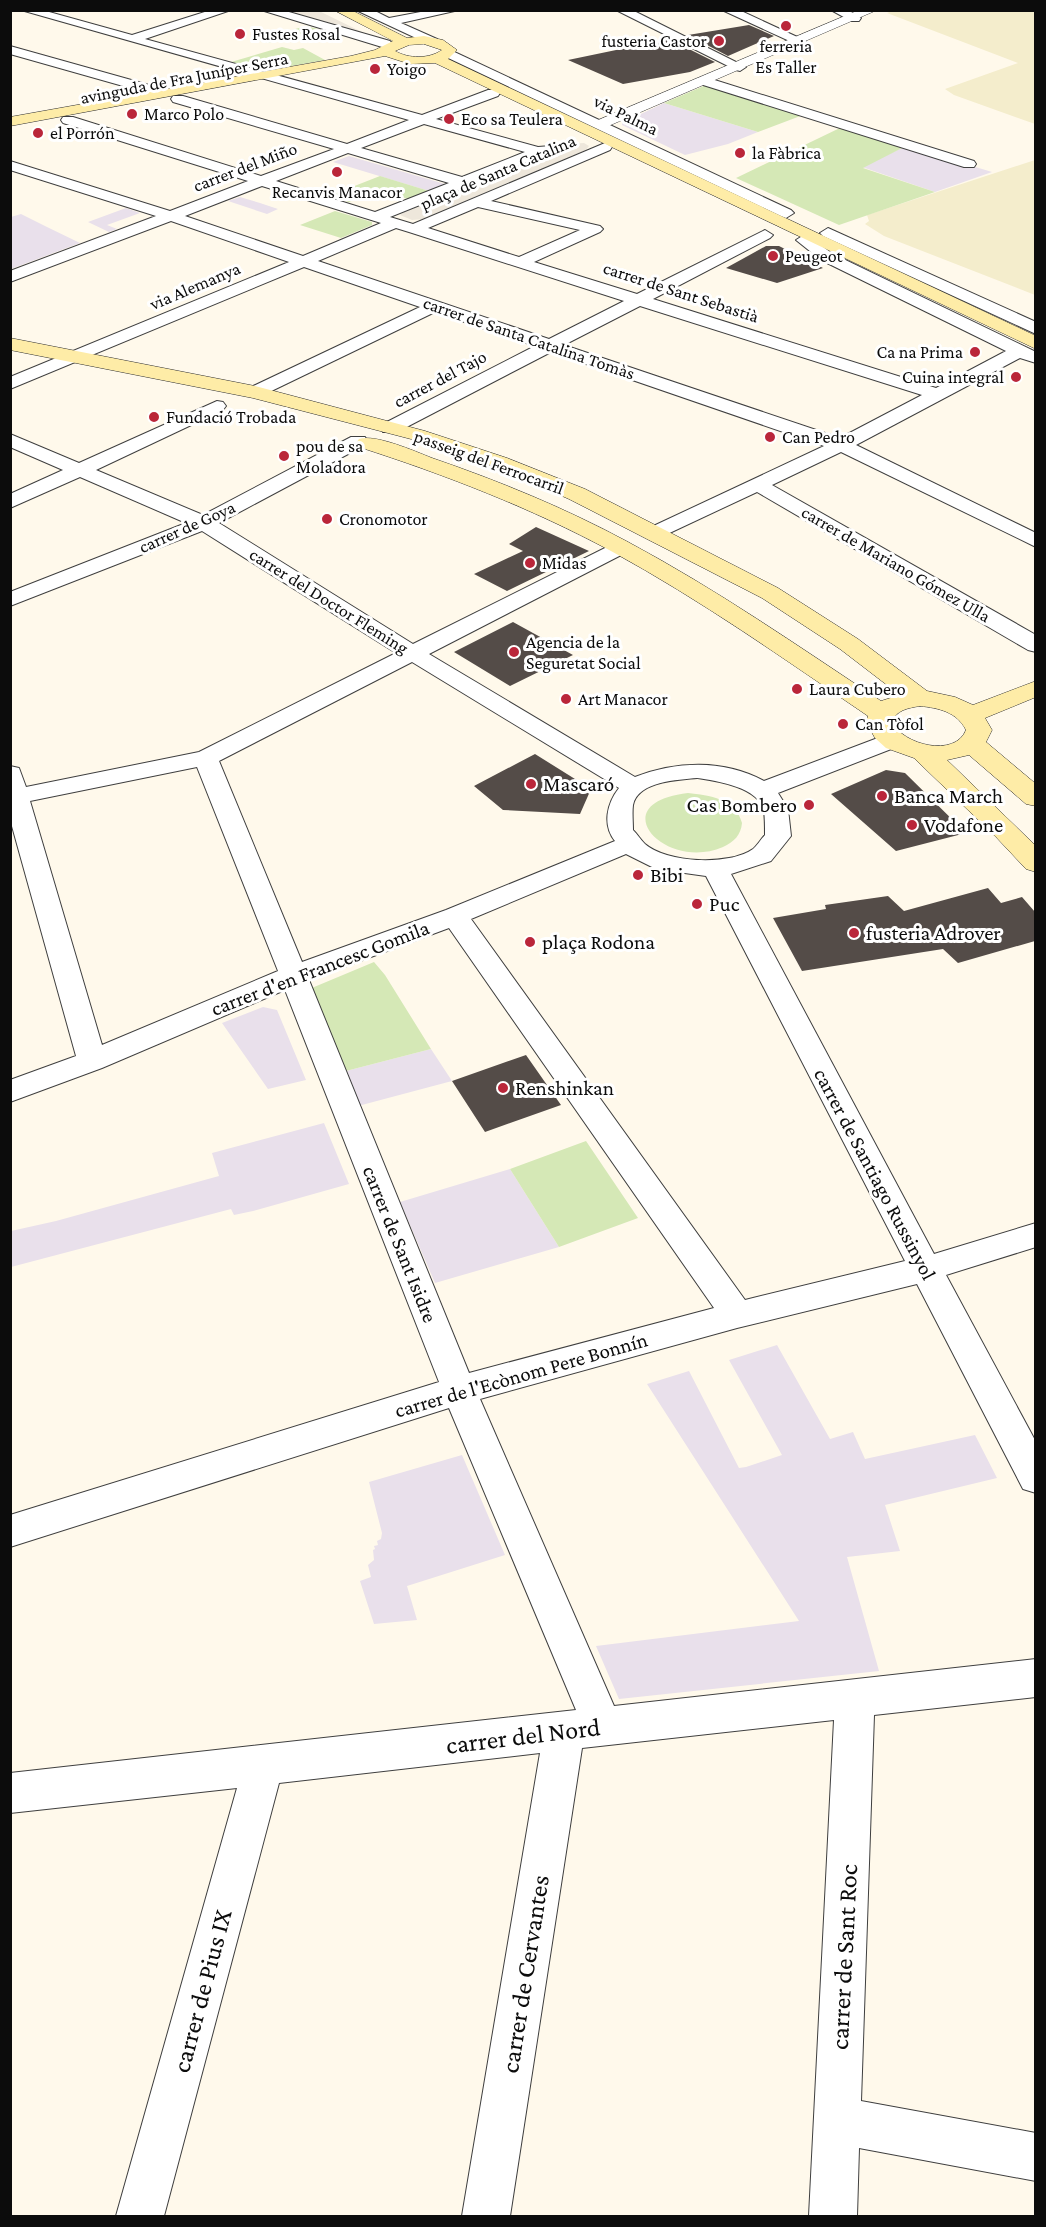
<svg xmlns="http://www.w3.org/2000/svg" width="1046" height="2227" font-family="'Crimson Pro',serif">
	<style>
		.industrial { fill: #e9e0eb }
		.farmland { fill: #f4edcc }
		.green { fill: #d5e8b6 }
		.plaza { fill: #eee7db }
		.building { fill: #544c48 }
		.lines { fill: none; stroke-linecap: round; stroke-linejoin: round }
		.minor-casing { stroke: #3f3f3f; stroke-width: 2 }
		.tertiary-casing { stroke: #3f3f3f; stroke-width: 1 }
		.secondary-casing { stroke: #2e2e2e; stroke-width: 1 }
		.minor { fill: #fff; fill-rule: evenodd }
		.tertiary { fill: #fff; fill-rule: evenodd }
		.secondary { fill: #feeca7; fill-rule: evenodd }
		.poi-dot { fill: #ba263a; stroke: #fff; stroke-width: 2 }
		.labels { text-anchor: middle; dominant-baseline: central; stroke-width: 6; stroke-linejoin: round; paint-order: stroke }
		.far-poi-label { font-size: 18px; fill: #0c0c0c; stroke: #fff; text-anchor: start }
		.far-street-label { font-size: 18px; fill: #0c0c0c; stroke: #fff }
		.poi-label { font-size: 21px; fill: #0c0c0c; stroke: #fff; text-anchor: start }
		.street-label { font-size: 21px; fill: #0c0c0c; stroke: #fff }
		.near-street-label { font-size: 26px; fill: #0c0c0c; stroke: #fff }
	</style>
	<rect width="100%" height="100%" fill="#fff9eb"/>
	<path class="industrial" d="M664 103 758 132 728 144 685 155 622 125V123Z
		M906 146 992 172 935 192 862 167Z
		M349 156 445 184 429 191 333 162Z
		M240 197 260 203 278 209 267 214 228 201Z
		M126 208 140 213 107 225 117 229 109 232 88 222Z
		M21 214 47 227 80 243 11 269V217Z
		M263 1007 277 1010 306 1080 268 1089 222 1023Z
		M431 1049 452 1081 358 1106 342 1072Z
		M324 1123 349 1184 253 1211 234 1215 231 1209 11 1267V1231L56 1221 219 1176 212 1153Z
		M510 1169 559 1247 435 1283 400 1202Z
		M777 1345 830 1439 853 1432 865 1459 975 1435 997 1478 885 1505 900 1551 847 1557 879 1671 619 1699 596 1646 799 1621 647 1384 689 1371 739 1468 746 1467 782 1455 729 1360Z
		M462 1455 505 1555 407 1586 417 1620 374 1624 360 1581 371 1577 368 1565 374 1560 373 1550 375 1549 374 1546 378 1545 377 1541 381 1539 382 1533 369 1482Z"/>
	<path class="farmland" d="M894 10 1035 11V124L954 95 945 89 1018 63 887 13Z
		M1035 160V295L884 236 865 224 869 221 867 215Z"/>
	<path class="green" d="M306 26 318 29 268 43 256 40Z
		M282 47 294 50 303 48 325 60 269 70 231 62Z
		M706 85 803 115 758 132 664 103Z
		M844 126 906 146 863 168 935 192 839 225 736 178Z
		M380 176 429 191 408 199 379 190 349 202 329 196Z
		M335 211 372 222V225L341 238 300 225Z
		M688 793C709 795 736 799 742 823 741 835 734 842 723 847 665 872 601 803 688 793Z
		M374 962 385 975 431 1049 342 1072 307 990Z
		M586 1141 638 1218 559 1247 510 1169Z"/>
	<path class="plaza" d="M267 11H319L362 32 349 35Z
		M584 143 589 146 586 150 424 219 412 220 400 215 404 212 568 144Z"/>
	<path class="building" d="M749 25 774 36 728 56 688 35Z
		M669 39 715 62 690 72 623 84 568 60Z
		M766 246H779L823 268 777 283 726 268Z
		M536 527 589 551 507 591 474 574 523 551 509 544Z
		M513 622 573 655 510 686 454 652Z
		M535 754 591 789 580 814 503 810 474 786Z
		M886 770 905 773 966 833 896 851 831 794Z
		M988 888 1001 903 1022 897 1035 912V941L958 963 943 949 802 971 773 918 826 909 825 905 888 896 904 911Z
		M526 1055 561 1105 485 1132 452 1081Z"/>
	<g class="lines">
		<g class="minor-casing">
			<path id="minor" d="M21 10H42L132 35 211 10H231L145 39 422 115 488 90H498L500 93 498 96 436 119 538 147 551 146 553 149 544 155 390 217 413 224 605 143 612 147 610 150 491 201 600 226 603 229 600 232 534 262 637 294 765 230 773 235 770 238 653 299 936 388 1006 351 821 260 796 240 804 235 809 237 833 254 1036 352V363L1020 358 856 445 1036 533V547L841 452 772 485 1036 635V652L1028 650 757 492 661 537H647L644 533 647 529 824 446 551 352 397 432H383L381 428 383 424 535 346 435 312 261 396H249L246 392 249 388 420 307 304 267 10 389V377L289 262 171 221 10 282V271L156 216 10 170V161L170 211 248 181 63 123 61 120 63 117H73L261 176 334 149 173 102 171 99 173 96H183L347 144 409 120ZM424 124 525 152 462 177 361 148ZM348 153 449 183 375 212 276 181ZM262 186 381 223 303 256 185 216ZM478 207 580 230 519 257 428 228ZM396 228 409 232 624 301 549 339 318 261ZM640 306 922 395 840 438 564 345Z
				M261 10H282L390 41 392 44 386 48 382 47Z
				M356 10H373L389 18 431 10H459L401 23 437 39 439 42 433 46Z
				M616 10H632L746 67 740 71 736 70Z
				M722 10H739L806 41 804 44H796Z
				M831 10H848L861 18 859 21H851Z
				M10 46 167 90 169 93 162 97 10 54Z
				M448 49 791 210 794 213 786 218 781 216 444 56 442 53Z
				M705 77 974 161 976 164 974 167H964L700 84 699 81 700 78Z
				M828 228 1036 322V334L823 236 820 233Z
				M217 401 223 402 226 406 223 410 96 470 203 515 351 437H365L367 441 365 445 219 523 413 644 613 544 620 542 627 544 630 548 627 552 429 654 635 777C676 761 724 759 764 781L883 736 891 734 899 736 903 741 899 746 778 793 788 809 791 836 771 861 731 874 934 1254 1036 1223V1247L946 1275 1036 1442V1493L1023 1489 917 1284 737 1328 480 1399 614 1706 1036 1659V1697L874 1715 861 2101 1036 2133V2181L859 2148 857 2216H809L834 1720 582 1748 510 2216H462L540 1753 279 1783 164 2216H116L237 1788 10 1813V1773L576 1710 449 1408 10 1547V1515L439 1382 285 990 102 1068 10 1102V1080L76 1056 10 819V766L19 768 26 787 199 752 396 653 202 531 10 606V592L186 523 80 477 10 508V494L63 470 10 447V434L79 463ZM412 662 619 788C607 803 602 825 615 841L446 910 302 962 219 761ZM197 767 278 971 102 1045 30 801ZM697 778C717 781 759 787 764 811 765 818 765 827 765 835 761 839 757 846 753 849 729 866 667 863 645 844 641 840 637 834 633 830 633 822 632 813 633 805 638 781 678 780 697 778ZM626 854 656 869 706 876 905 1261 745 1300 471 919ZM449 928 714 1308 469 1373 309 980Z"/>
		</g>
		<g class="tertiary-casing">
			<path id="tertiary" d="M859 10H877L606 127 601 128 594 124 596 121Z"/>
		</g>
		<g class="secondary-casing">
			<path id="secondary" d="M334 10H351L407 38 424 36 443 40 457 50 448 59 1036 336V349L435 63 410 64 385 56 10 126V117L351 56 375 50 393 41ZM424 44 442 50C429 59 409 59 395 51L409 45Z
				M10 338 255 386 425 431 507 458 585 489 778 588 858 639 927 691 955 697 973 705 1036 681V697L985 718 992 730 986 742 1036 784V806L1026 804 969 755 947 760 1036 846V872L1026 869 996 837 914 758 886 748 875 738 866 722 868 716C784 659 701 600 611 551 531 508 446 475 359 447L356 443 359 439C376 434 414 451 432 458 499 481 565 508 628 542 716 589 798 646 881 701L900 695 840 649 762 598 569 499 493 466 411 439 253 398 10 350ZM920 706C939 708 957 712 966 730 955 758 903 745 892 722 896 710 908 708 920 706Z"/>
		</g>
		<use href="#minor" class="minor"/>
		<use href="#tertiary" class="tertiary"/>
		<use href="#secondary" class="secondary"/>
	</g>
	<g class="poi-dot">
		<circle cx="786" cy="26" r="6"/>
		<circle cx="240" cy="34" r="6"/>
		<circle cx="719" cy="41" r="6"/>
		<circle cx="375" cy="69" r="6"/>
		<circle cx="132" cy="114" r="6"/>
		<circle cx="449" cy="119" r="6"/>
		<circle cx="38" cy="133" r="6"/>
		<circle cx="740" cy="153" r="6"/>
		<circle cx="337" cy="172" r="6"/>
		<circle cx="773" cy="256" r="6"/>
		<circle cx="975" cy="352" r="6"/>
		<circle cx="1016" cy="377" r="6"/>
		<circle cx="154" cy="417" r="6"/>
		<circle cx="770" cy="437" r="6"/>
		<circle cx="284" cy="456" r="6"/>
		<circle cx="327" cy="519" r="6"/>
		<circle cx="530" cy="563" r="6"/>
		<circle cx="514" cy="652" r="6"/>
		<circle cx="797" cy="689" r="6"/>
		<circle cx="566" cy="699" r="6"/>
		<circle cx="843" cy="724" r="6"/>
		<circle cx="531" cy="784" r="6"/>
		<circle cx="882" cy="796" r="6"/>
		<circle cx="809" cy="805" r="6"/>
		<circle cx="912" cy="825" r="6"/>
		<circle cx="638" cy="875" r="6"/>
		<circle cx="697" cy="904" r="6"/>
		<circle cx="854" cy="933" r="6"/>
		<circle cx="530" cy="942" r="6"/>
		<circle cx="503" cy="1088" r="6"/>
	</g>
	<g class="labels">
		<g class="far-poi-label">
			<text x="252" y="34">Fustes Rosal</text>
			<text x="707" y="41" text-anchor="end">fusteria Castor</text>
			<text x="786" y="46" text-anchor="middle">ferreria<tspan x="786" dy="21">Es Taller</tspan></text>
			<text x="387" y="69">Yoigo</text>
			<text x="144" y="114">Marco Polo</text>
			<text x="461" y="119">Eco sa Teulera</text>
			<text x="50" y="133">el Porrón</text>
			<text x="752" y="153">la Fàbrica</text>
			<text x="337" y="192" text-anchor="middle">Recanvis Manacor</text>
			<text x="785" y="256">Peugeot</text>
			<text x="963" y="352" text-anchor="end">Ca na Prima</text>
			<text x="1004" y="377" text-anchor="end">Cuina integral</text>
			<text x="166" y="417">Fundació Trobada</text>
			<text x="782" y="437">Can Pedro</text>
			<text x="296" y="446">pou de sa<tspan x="296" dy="21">Moladora</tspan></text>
			<text x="339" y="519">Cronomotor</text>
			<text x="542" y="563">Midas</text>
			<text x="526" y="642">Agencia de la<tspan x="526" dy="21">Seguretat Social</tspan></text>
			<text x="809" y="689">Laura Cubero</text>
			<text x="578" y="699">Art Manacor</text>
			<text x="855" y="724">Can Tòfol</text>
		</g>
		<g class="far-street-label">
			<text transform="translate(184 78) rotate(-11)">avinguda de Fra Juníper Serra</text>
			<text transform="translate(626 115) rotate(26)">via Palma</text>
			<text transform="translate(245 167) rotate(-21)">carrer del Miño</text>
			<text transform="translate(498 172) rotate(-23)">plaça de Santa Catalina</text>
			<text transform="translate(195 286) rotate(-23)">via Alemanya</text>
			<text transform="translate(681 292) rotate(18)">carrer de Sant Sebastià</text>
			<text transform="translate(529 338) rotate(19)">carrer de Santa Catalina Tomàs</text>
			<text transform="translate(440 379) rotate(-28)">carrer del Tajo</text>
			<text transform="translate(489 462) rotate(20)">passeig del Ferrocarril</text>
			<text transform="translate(187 527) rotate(-24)">carrer de Goya</text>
			<text transform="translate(896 564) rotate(30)">carrer de Mariano Gómez Ulla</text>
			<text transform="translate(329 601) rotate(32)">carrer del Doctor Fleming</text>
		</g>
		<g class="poi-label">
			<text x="543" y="784">Mascaró</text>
			<text x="894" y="796">Banca March</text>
			<text x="797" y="805" text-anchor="end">Cas Bombero</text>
			<text x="924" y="825">Vodafone</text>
			<text x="650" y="875">Bibi</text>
			<text x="709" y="904">Puc</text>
			<text x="866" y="933">fusteria Adrover</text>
			<text x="542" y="942">plaça Rodona</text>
			<text x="515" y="1088">Renshinkan</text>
		</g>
		<g class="street-label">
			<text transform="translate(320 968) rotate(-21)">carrer d'en Francesc Gomila</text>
			<text transform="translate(875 1174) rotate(62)">carrer de Santiago Russinyol</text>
			<text transform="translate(400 1244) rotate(68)">carrer de Sant Isidre</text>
			<text transform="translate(521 1375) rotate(-16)">carrer de l'Ecònom Pere Bonnín</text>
		</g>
		<g class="near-street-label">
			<text transform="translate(523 1736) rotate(-7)">carrer del Nord</text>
			<text transform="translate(844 1957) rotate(-87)">carrer de Sant Roc</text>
			<text transform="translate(525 1974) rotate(-81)">carrer de Cervantes</text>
			<text transform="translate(202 1991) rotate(-75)">carrer de Pius IX</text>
		</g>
	</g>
	<rect width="1046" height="2227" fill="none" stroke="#0c0c0c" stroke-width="24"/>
</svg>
